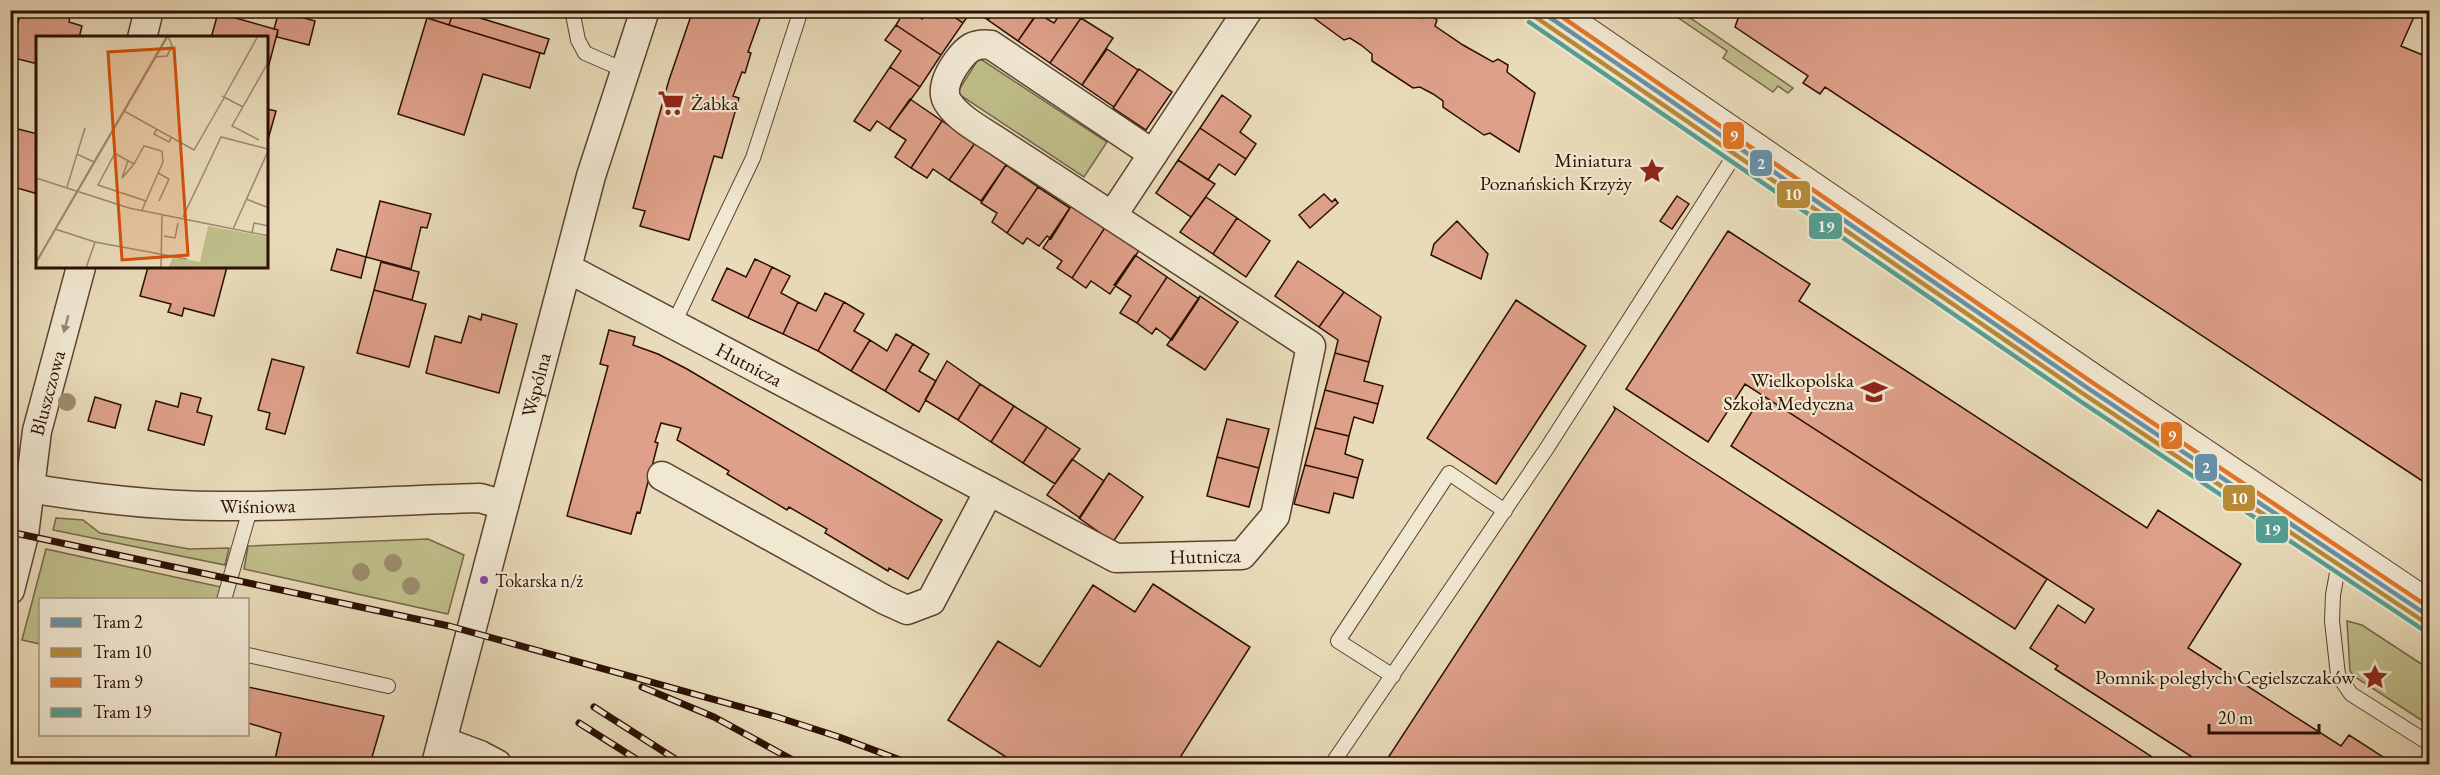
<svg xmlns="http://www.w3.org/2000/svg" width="2440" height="775" font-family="'EB Garamond',serif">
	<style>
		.green { fill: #bfbe8a; stroke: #766646; stroke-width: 1.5 }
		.building { fill: #dea089; stroke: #2c0f02; stroke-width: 1.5 }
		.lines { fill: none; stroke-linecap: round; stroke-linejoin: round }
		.service-casing { stroke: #5b4230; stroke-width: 16 }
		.minor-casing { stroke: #5b4230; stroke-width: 31 }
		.tertiary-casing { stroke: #5b4230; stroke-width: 35 }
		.service { stroke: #f1e8d2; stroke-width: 14 }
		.minor { stroke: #f1e8d2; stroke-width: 28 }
		.tertiary { stroke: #f1e8d2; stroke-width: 33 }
		.rail-casing { stroke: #2c0f02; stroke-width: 7 }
		.rail { stroke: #f1e8d2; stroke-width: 4.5; stroke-dasharray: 14; stroke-linecap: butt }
		.tram-1-casing { stroke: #f1e8d2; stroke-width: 9 }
		.tram-2-casing { stroke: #f1e8d2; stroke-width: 9 }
		.tram-3-casing { stroke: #f1e8d2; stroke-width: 9 }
		.tram-4-casing { stroke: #f1e8d2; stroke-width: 9 }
		.tram-1 { stroke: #6692aa; stroke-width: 4.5 }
		.tram-2 { stroke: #b88b38; stroke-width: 4.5 }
		.tram-3 { stroke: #e37626; stroke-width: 4.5 }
		.tram-4 { stroke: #53a094; stroke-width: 4.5 }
		.tree { fill: #9d8c6f }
		.oneway { fill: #988674 }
		.bus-dot { fill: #8e44ad; stroke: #f1e8d2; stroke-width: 2 }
		.labels { text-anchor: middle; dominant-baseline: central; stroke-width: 4.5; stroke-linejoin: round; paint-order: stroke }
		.bus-label { font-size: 18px; fill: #2c0f02; stroke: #f1e8d2; text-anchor: start }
		.poi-label { font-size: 20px; fill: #2c0f02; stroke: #f1e8d2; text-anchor: end }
		.street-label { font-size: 20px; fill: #2c0f02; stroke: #f1e8d2 }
		.inset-road { fill: none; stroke: #9d8970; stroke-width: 1.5 }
		.view { fill: #d5520b; fill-opacity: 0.15; stroke: #d5520b; stroke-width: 3 }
		.inset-edge { fill: none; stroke: #2c0f02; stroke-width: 3 }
		.line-badge { stroke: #f1e8d2; stroke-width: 2 }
		.badge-label { font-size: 16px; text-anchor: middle; font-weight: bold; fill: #fff }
	</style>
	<rect width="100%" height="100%" fill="#e9dbb9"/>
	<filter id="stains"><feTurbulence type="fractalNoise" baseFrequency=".00333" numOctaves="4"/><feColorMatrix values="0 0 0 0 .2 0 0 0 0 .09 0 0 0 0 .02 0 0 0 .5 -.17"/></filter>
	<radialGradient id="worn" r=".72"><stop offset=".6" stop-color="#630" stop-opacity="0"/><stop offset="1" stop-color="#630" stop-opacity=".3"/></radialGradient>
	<path class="green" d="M1668 11H1680L1793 88 1788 93 1778 86 1773 92 1723 58 1727 51Z
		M979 58 1107 142 1084 177 957 93Z
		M56 518 83 520 100 533 189 549 229 548 225 565 53 530Z
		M428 539 464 555 448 614 244 569 248 546Z
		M46 549 221 587 217 599 40 600V644L22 640Z
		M2347 621 2362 625 2429 669V725L2355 677 2350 671Z"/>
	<path class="building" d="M21 10H51L70 16 69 22 82 26 79 38H38V64L10 57Z
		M403 10H454L449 25Z
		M454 10 549 39 544 54 449 25Z
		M693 10H763L748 52 751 53 745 73 742 72 733 96 739 98 722 158 714 156 689 240 640 226 645 211 633 208 669 80Z
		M905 10H909L922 19 928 10H944L963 23 941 55 896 25Z
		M944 10H972L963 23Z
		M973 10H994L988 20Z
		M994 10H1040L1018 41 988 20Z
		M1063 10H1070L1081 18 1050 63 1018 41 1037 13 1054 23Z
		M1303 10H1413L1423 18 1428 14 1437 20 1435 26 1463 45 1493 62 1498 59 1508 65 1507 72 1535 93 1519 152 1490 133 1484 135 1443 107V101L1433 94 1420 87 1413 88 1372 61V54L1361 45 1350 38 1344 40Z
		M1741 10H2417L2401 46 2430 58V486L1825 87 1820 94 1803 83 1808 76 1735 27Z
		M279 11 315 21 309 45 277 37 278 30 274 29Z
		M218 13 278 30 267 72V38H211Z
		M427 18 540 53 530 88 483 74 464 135 398 114Z
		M1081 18 1113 38 1082 85 1050 63Z
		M896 25 941 55 920 87 890 67 901 51 885 40Z
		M1107 49 1138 70 1114 107 1082 85Z
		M890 67 920 87 889 129 877 121 870 131 854 121Z
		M1139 69 1172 92 1146 130 1113 108Z
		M1222 95 1251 116 1240 132 1256 144 1246 159 1200 128Z
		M910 99 942 121 911 168 895 157 906 140 889 129Z
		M267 109 276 111 267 143Z
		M942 121 975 143 949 180 933 169 927 178 911 168Z
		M10 127 38 134V194L10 186Z
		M1200 128 1246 159 1235 175 1219 164 1208 180 1178 160Z
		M975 143 1006 165 981 201 949 180Z
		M1178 160 1215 184 1191 217 1156 193Z
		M1006 165 1038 187 1007 233 992 222 997 213 981 203Z
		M1038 187 1070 208 1051 239 1047 236 1039 246 1027 238 1023 244 1007 233Z
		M1324 194 1332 202 1335 199 1338 203 1310 228 1299 215Z
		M1677 196 1689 204 1672 229 1660 221Z
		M1206 197 1237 218 1213 254 1180 232Z
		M380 201 431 214 427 228 421 227 411 269 366 257Z
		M1073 203 1106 226 1072 278 1057 268 1062 261 1043 248Z
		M1237 218 1270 241 1246 277 1213 254Z
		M1457 221 1488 254 1481 279 1431 255 1434 244Z
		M1106 226 1140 249 1110 294 1091 281 1086 288 1072 278Z
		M1728 231 1810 284 1799 301 2147 528 2158 510 2241 564 2188 648 2341 746 2349 735 2394 764H2203L2055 669 2058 666 2030 648 2058 605 2085 623 2094 609 1745 384 1708 442 1626 389Z
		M337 249 366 257 361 278 331 270Z
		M1135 255 1167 277 1137 323 1120 313 1131 296 1114 285Z
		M755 259 772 267 748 318 712 300 727 268 746 277Z
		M10 260 18 262 12 286H10Z
		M1298 261 1344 292 1319 327 1275 296Z
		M381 262 419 272 412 300 374 290Z
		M148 267H227L214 316 184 308 182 316 168 312 171 304 140 296Z
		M772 267 790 276 781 293 798 302 783 334 748 318Z
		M1167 277 1199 299 1172 340 1156 328 1152 334 1137 323Z
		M374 290 426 304 409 367 357 353Z
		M1344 292 1381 317 1369 362 1335 353 1338 340 1319 327Z
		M825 293 844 302 818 351 783 334 798 302 816 311Z
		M1200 296 1238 322 1205 370 1167 345Z
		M1516 300 1586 346 1496 484 1427 438Z
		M844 302 864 314 854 331 870 340 851 371 818 351Z
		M482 314 517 324 499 393 426 373 435 336 461 343 469 316 481 320Z
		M609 330 635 337 633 345 658 354 687 369 942 520 908 579 889 568 888 571 825 533 827 529 789 507 787 510 727 474 729 471 677 440 681 428 661 423 655 442 658 443 640 513 637 512 631 534 567 516 608 366 600 364Z
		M896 334 913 344 885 391 851 371 870 340 887 351Z
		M913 344 929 354 919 371 936 381 919 412 885 391Z
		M1335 353 1369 362 1364 381 1383 386 1378 404 1325 390Z
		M272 359 304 367 285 434 266 429 270 413 258 410Z
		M947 361 980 384 958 420 925 400Z
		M980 384 1014 406 991 442 958 420Z
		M1325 390 1378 404 1373 423 1354 417 1349 436 1315 428Z
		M181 393 201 398 197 412 212 416 204 445 148 430 156 401 178 407Z
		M1762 395 2047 579 2015 629 1731 446Z
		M95 397 121 405 115 428 88 421Z
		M1014 406 1047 427 1023 463 991 442Z
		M1614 407 1678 450 2163 764H1384L1615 410Z
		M1227 419 1269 429 1259 468 1217 457Z
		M1047 427 1080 449 1055 484 1023 463Z
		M1315 428 1349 436 1345 454 1363 460 1358 478 1305 465Z
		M1217 457 1259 468 1249 507 1207 496Z
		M1072 459 1104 481 1080 518 1047 495Z
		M1305 465 1358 478 1353 498 1334 493 1329 513 1294 504Z
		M1109 473 1143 497 1113 542 1079 518Z
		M1153 584 1250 647 1176 764H1017L948 720 998 641 1040 667 1093 585 1135 612Z
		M248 687 384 716 370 764H274L281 733 248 723Z"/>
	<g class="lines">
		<g class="service-casing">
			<path id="service" d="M572 10 578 40 585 53 624 70
				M674 323 753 158 801 10
				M2344 552 2337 573 2333 595 2332 621 2338 675 2351 694 2430 744
				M224 600 251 506
				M248 655 388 686
				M1393 676 1338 641 1449 473 1505 511
				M1332 764 1547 448 1743 142"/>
		</g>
		<g class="minor-casing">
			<g id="minor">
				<path d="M142 38 149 10"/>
				<path d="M1112 216C1075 192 1037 167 1000 143 984 132 960 120 949 104 939 91 949 73 957 62 967 48 974 43 991 45L1153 154"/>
				<path id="s1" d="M567 268 1116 558 1242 555 1275 516 1311 346 1112 216 1248 10"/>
				<path d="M662 476 885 600 907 610 931 601 989 491"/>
				<path id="s2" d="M10 485C80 497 149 506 219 506 306 507 393 500 480 498L504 505"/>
				<path id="s3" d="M10 590 24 535 37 431 81 267"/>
				<path d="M442 741 480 755 497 764"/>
				<path id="s4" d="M436 764 591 176 645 10"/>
			</g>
		</g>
		<g class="tertiary-casing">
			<path id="tertiary" d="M1551 10 2093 381 2430 608"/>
		</g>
		<use href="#service" class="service"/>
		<use href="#minor" class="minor"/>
		<use href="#tertiary" class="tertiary"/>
		<g class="rail-casing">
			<path id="rail" d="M10 532 449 626 777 717 839 737 911 764
				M642 687 714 717 800 764
				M594 707 683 764
				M579 723 644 764"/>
		</g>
		<use href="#rail" class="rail"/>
		<g class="tram-1-casing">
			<path id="tram-1" d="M1539 10 2089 389 2430 617"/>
		</g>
		<g class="tram-2-casing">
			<path id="tram-2" d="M1534 16 2085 395 2426 623"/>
		</g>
		<g class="tram-3-casing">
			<path id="tram-3" d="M1552 10 2093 383 2430 608"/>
		</g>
		<g class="tram-4-casing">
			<path id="tram-4" d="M1529 22 2080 401 2422 629"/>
		</g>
		<use href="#tram-1" class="tram-1"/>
		<use href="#tram-2" class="tram-2"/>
		<use href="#tram-3" class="tram-3"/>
		<use href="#tram-4" class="tram-4"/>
	</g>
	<g class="tree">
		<circle cx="67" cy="402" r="9"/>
		<circle cx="393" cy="563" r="9"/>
		<circle cx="361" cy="572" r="9"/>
		<circle cx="411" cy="586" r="9"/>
	</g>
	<defs><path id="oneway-solid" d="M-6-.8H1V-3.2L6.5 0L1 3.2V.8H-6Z" transform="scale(1.5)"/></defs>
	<use class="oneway" href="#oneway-solid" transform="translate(66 324) rotate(105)"/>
	<defs>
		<g id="supermarket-bare" transform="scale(2.07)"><path d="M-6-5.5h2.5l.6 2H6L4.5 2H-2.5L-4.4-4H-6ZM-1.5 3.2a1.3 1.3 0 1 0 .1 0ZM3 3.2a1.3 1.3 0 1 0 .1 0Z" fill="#8f2418" stroke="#f1e8d2" stroke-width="2.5" paint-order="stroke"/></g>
		<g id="sight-bare" transform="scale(2.07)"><path d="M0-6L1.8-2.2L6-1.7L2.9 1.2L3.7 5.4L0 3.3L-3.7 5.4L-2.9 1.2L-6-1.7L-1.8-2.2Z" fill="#8f2418" stroke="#f1e8d2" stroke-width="2.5" paint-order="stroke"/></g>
		<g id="school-bare" transform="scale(2.07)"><path d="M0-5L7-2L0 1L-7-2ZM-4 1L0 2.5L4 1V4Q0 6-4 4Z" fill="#8f2418" stroke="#f1e8d2" stroke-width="2.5" paint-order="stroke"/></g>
	</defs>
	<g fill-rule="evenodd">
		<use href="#supermarket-bare" x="671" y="103"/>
		<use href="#sight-bare" x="1652" y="171"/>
		<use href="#school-bare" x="1874" y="392"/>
		<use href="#sight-bare" x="2375" y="677"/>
	</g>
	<circle class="bus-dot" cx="484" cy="580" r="5"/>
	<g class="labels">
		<g class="bus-label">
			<text x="495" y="580">Tokarska n/ż</text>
		</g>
		<g class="poi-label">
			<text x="691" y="103" text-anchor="start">Żabka</text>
			<text x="1632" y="160">Miniatura<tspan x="1632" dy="23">Poznańskich Krzyży</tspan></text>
			<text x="1854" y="380">Wielkopolska<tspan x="1854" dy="23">Szkoła Medyczna</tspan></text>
			<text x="2355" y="677">Pomnik poległych Cegielszczaków</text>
		</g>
		<g class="street-label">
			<text stroke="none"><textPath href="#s1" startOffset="206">Hutnicza</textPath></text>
			<text stroke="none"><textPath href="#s4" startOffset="392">Wspólna</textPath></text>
			<text stroke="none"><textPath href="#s3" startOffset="201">Bluszczowa</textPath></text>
			<text stroke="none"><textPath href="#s2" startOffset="249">Wiśniowa</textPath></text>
			<text stroke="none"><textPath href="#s1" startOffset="710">Hutnicza</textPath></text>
		</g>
	</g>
	<g transform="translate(36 36)">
		<rect width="232" height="232" fill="#e9dbb9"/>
		<path d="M172 190 232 201V232H132L137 221 164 226Z" fill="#bfbe8a"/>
		<path class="inset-road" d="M119 21 131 20 136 10 132 0M186 60 207 71M188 61 222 0M88 75 158 114 188 62M121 93 118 98 133 106 135 102M223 104 196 90 233 25M78 117 98 128 108 110 126 115 127 126 106 174M79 117 62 149 110 165M41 118 58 126M92 125 86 142 98 128M122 137 133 143 123 165M0 142 93 172 233 200M31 151 49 92M210 163 233 172M147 181 185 101 232 113M19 193 59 206 151 223M197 193 233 113M216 197 218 187 233 190M128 200 139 202 142 187M0 226 131 0M0 227 132 0M50 232 59 206M125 232 126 178"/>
		<path class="view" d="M138 12 152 219 86 224 72 16Z"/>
		<rect width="232" height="232" class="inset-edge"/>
	</g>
	<g class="line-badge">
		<rect x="1722" y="121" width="23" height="29" rx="6" fill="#e37626"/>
		<rect x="1749" y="149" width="24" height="28" rx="6" fill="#6692aa"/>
		<rect x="1776" y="180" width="35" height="29" rx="6" fill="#b88b38"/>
		<rect x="1808" y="212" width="35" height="28" rx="6" fill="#53a094"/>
		<rect x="2160" y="421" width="23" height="29" rx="6" fill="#e37626"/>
		<rect x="2194" y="453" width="24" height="29" rx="6" fill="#6692aa"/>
		<rect x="2222" y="484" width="34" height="28" rx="6" fill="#b88b38"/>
		<rect x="2255" y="515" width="34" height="29" rx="6" fill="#53a094"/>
	</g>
	<g class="badge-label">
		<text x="1734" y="141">9</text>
		<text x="1761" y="169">2</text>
		<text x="1793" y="200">10</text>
		<text x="1826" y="232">19</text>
		<text x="2172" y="441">9</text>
		<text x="2206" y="473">2</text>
		<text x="2239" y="504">10</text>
		<text x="2272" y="535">19</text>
	</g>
	<rect width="2440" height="775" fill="none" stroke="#e9dbb9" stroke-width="36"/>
	<rect x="12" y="12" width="2416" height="751" fill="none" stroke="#2c0f02" stroke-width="3"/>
	<rect x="18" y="18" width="2404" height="739" fill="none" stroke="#2c0f02" stroke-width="1.5"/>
	<rect x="39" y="598" width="210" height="138" fill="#f1e8d2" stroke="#a2917f" stroke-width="1.5"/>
	<rect x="51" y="618" width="30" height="9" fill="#6692aa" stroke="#a2917f" stroke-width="1.5"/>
	<text x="93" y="628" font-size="18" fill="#2c0f02">Tram 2</text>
	<rect x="51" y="648" width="30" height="9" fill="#b88b38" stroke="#a2917f" stroke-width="1.5"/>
	<text x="93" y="658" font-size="18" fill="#2c0f02">Tram 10</text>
	<rect x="51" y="678" width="30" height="9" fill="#e37626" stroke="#a2917f" stroke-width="1.5"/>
	<text x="93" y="688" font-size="18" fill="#2c0f02">Tram 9</text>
	<rect x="51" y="708" width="30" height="9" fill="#53a094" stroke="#a2917f" stroke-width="1.5"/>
	<text x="93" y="718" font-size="18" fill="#2c0f02">Tram 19</text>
	<path d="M2209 724v9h110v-9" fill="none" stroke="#2c0f02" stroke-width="3"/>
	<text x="2218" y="724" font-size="18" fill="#2c0f02" stroke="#f1e8d2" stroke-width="4.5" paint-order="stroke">20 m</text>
	<rect width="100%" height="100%" filter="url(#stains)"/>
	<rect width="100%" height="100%" fill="url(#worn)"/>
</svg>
